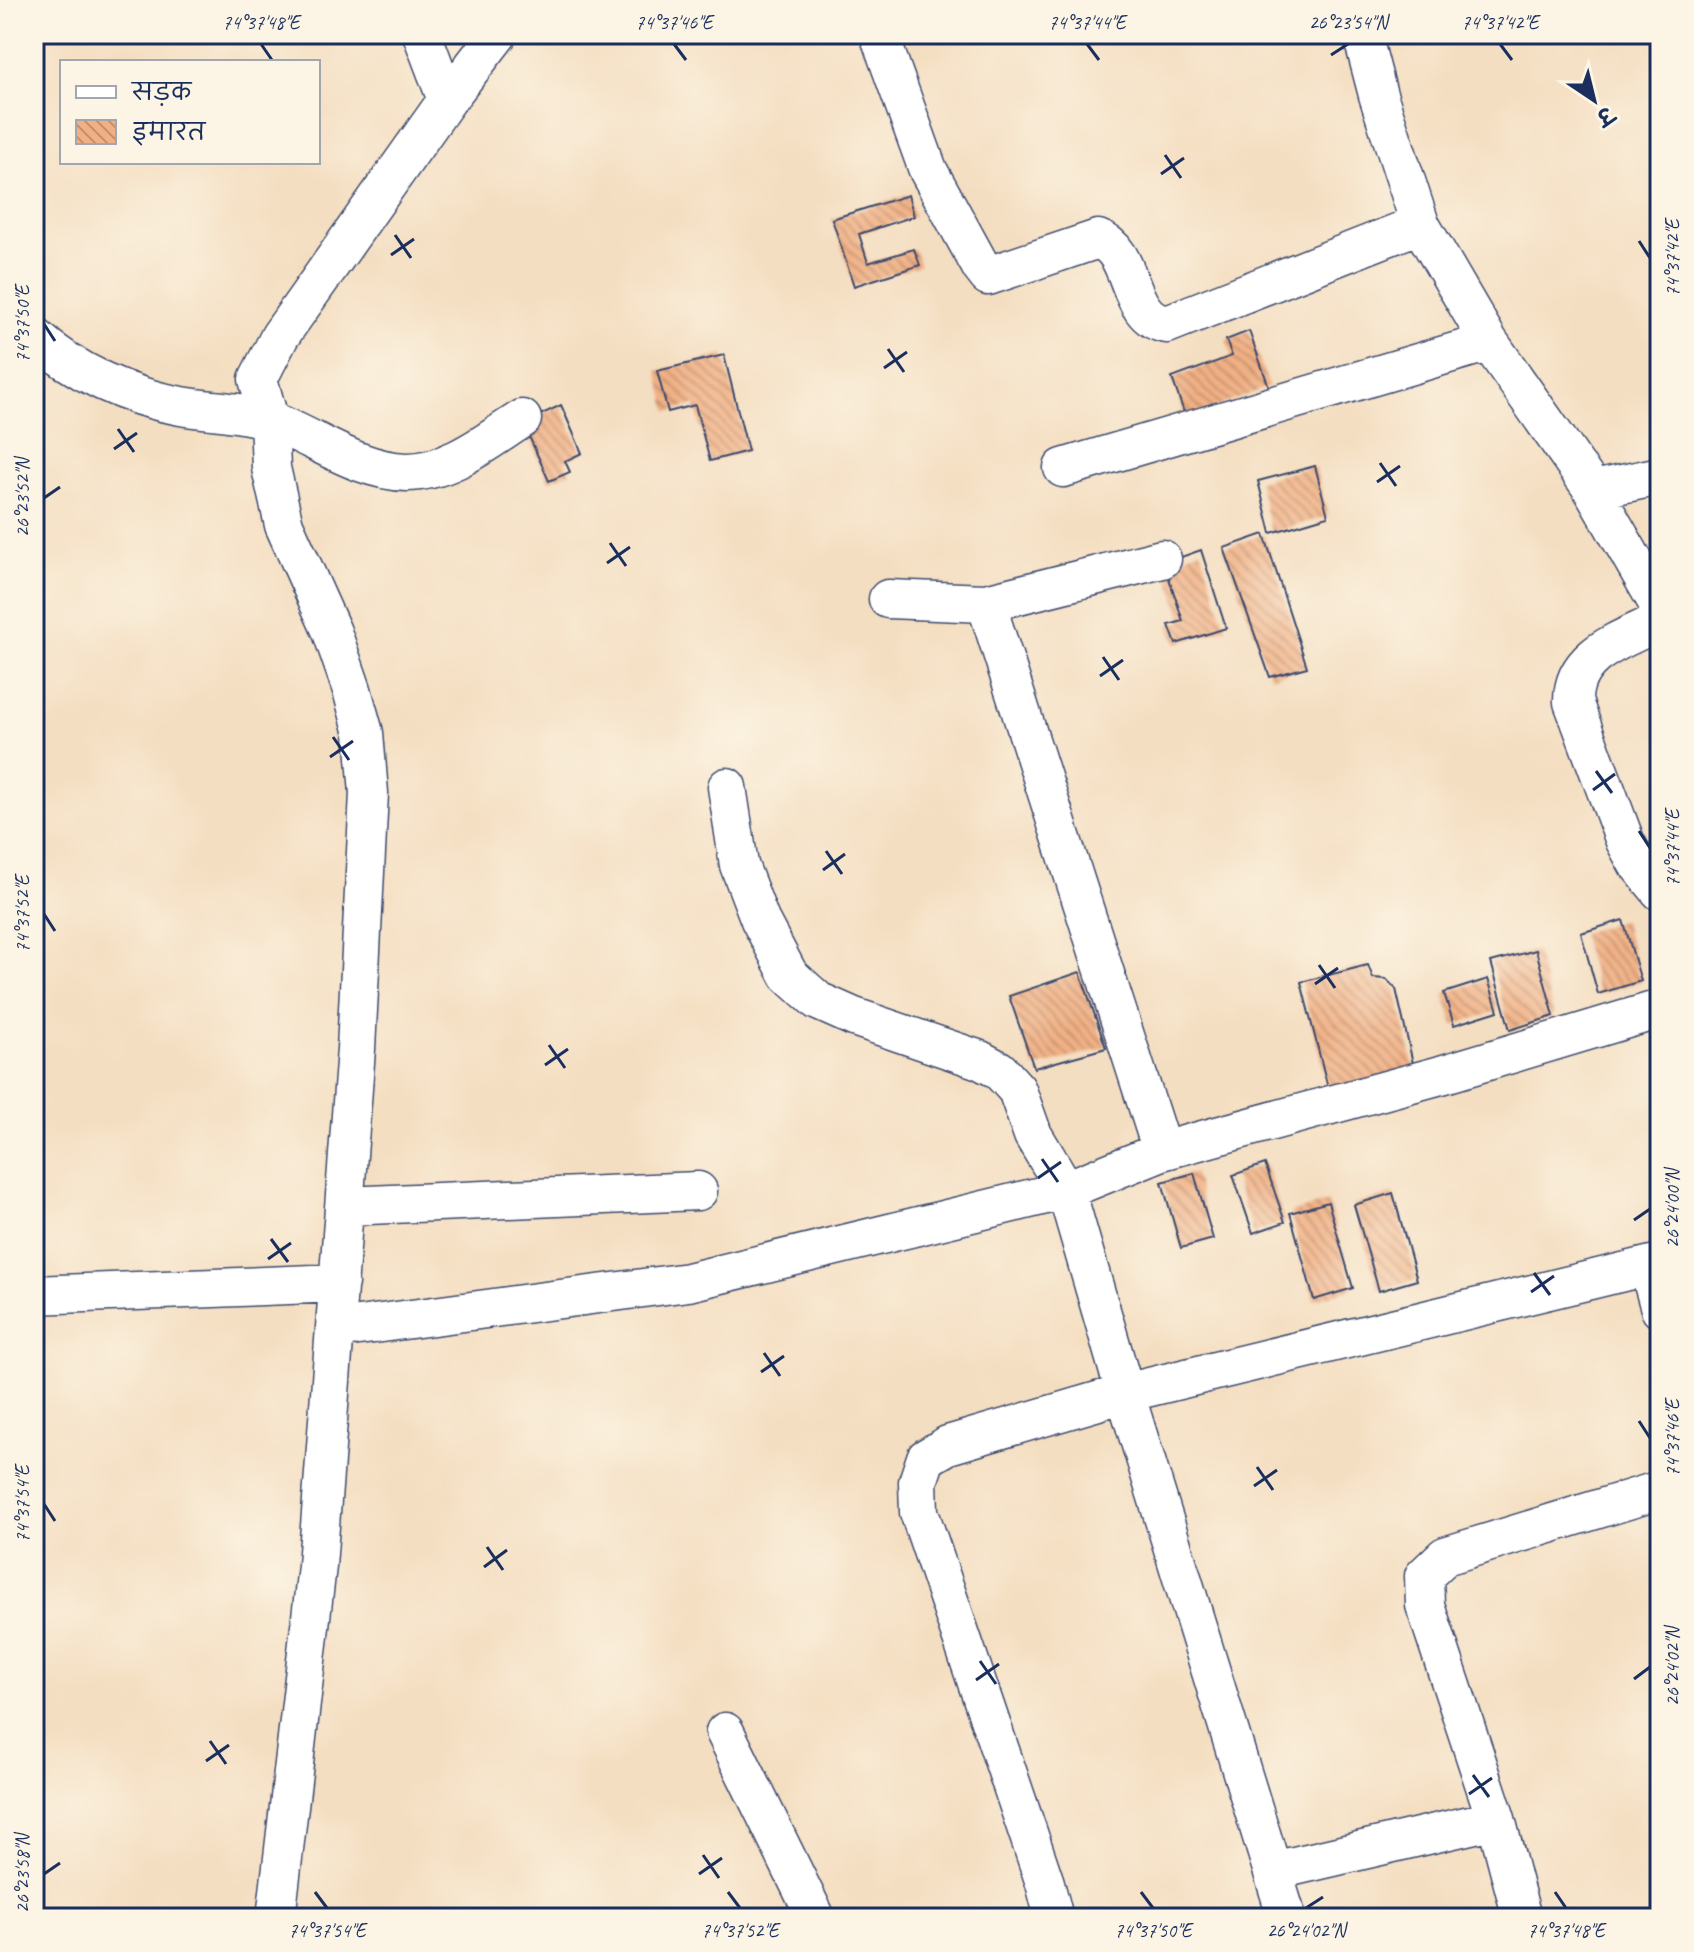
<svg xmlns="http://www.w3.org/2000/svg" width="1694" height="1952" font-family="Caveat,'Playpen Sans Deva',sans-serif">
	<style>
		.building { fill: url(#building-back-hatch) }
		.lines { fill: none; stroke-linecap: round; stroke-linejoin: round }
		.minor-casing { stroke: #3c496d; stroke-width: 41 }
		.minor { stroke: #fff; stroke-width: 38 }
		.ticks { fill: none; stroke: #1b2f5e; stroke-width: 3 }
		.neatline { fill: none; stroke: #1b2f5e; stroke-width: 3 }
		.ticks-label { font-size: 20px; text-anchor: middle; fill: #1b2f5e }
	</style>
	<defs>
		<pattern id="building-back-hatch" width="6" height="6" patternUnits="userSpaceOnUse" patternTransform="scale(2)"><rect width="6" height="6" fill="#f1b084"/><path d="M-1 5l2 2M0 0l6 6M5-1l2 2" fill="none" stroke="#c2906f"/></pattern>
	</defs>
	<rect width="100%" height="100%" fill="#fcf5e5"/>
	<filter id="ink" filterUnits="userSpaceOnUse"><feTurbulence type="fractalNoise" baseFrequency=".0125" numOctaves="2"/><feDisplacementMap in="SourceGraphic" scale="16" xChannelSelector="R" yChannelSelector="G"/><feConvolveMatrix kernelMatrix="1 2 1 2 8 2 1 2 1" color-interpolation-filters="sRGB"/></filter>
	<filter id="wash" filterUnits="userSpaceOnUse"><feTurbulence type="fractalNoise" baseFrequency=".006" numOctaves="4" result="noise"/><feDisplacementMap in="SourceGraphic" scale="32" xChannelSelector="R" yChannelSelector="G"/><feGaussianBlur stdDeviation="1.8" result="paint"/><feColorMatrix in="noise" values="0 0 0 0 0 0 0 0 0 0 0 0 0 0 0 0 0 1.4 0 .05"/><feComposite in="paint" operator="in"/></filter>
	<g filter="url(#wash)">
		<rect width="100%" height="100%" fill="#f4dec1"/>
		<g id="blocks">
			<path class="building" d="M908 195 914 216 859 234 868 263 914 249 920 265 854 286 832 219Z
				M1249 331 1269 387 1186 418 1172 378 1232 356 1226 340Z
				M724 355 748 451 710 461 695 405 668 412 657 371Z
				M561 405 582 453 565 461 570 472 549 481 523 423Z
				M1315 466 1328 516 1271 533 1258 481Z
				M1264 534 1307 667 1270 677 1224 548Z
				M1201 550 1226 628 1176 644 1169 625 1183 621 1164 563Z
				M1623 920 1641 981 1598 994 1581 933Z
				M1536 950 1554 1016 1510 1030 1491 962Z
				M1368 965 1373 978 1386 979 1396 989 1415 1072 1329 1092 1301 982Z
				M1080 972 1106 1048 1034 1068 1009 996Z
				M1488 979 1498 1011 1454 1025 1444 993Z
				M1265 1164 1285 1222 1253 1233 1233 1175Z
				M1194 1173 1213 1239 1181 1248 1162 1182Z
				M1393 1193 1417 1280 1379 1291 1354 1205Z
				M1328 1202 1353 1288 1314 1300 1290 1213Z"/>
		</g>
	</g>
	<g filter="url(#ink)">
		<use href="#blocks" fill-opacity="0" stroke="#3c496d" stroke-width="2"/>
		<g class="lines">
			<g class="minor-casing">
				<path id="minor" d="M422 34 447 100
					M879 34 928 170 981 267 988 276 1098 239C1136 252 1124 318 1167 324L1420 224
					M1362 34 1378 95 1420 224 1489 342 1593 490 1660 607
					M34 336C74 372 128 397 181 406 209 411 246 411 271 421 316 438 358 471 407 472 450 472 487 441 522 419
					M1063 468 1489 342
					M1593 490 1660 476
					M888 599 986 603 1162 559
					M986 603 1162 1151
					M1660 621C1623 640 1572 653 1573 702L1625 841 1637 863 1660 891
					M727 787 739 865 760 920 789 975 818 1001 854 1017 980 1060 999 1070 1017 1090 1033 1135 1066 1190 1125 1393 948 1445 926 1458 918 1482 919 1512 1045 1883 1054 1918
					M345 1206 698 1191
					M1648 1266 1660 1309
					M34 1295 339 1283
					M336 1329 688 1282 1066 1190 1162 1151 1441 1075 1660 1009
					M725 1732 816 1918
					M1273 1871 1496 1819
					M276 1918 317 1566 356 1049 369 793 364 733 352 690 332 632 284 525 271 468 269 419 258 379 280 336 447 100 498 34
					M1287 1918 1125 1393 1660 1263
					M1522 1918 1496 1819 1425 1605 1424 1576 1445 1556 1660 1490"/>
			</g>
			<use href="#minor" class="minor"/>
		</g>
	</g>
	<path class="ticks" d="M261 44 272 60M674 44 686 60M1087 44 1099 60M1500 44 1512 60M1331 55 1348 44M1165 155 1181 178M1161 174 1184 158M395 235 411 258M1639 241 1650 258M391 255 414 239M44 324 55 341M888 349 904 372M884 368 907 352M118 429 134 452M114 449 137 433M1380 463 1396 486M1377 482 1400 466M44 498 60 487M610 543 626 566M607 563 630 547M1103 657 1119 680M1100 676 1123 660M333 737 349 760M330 757 353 741M1596 771 1612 793M1593 790 1615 774M1639 831 1650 848M826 851 842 874M823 870 845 854M44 914 55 931M1319 965 1335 988M1315 984 1338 968M549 1045 565 1068M545 1065 568 1049M1042 1159 1058 1182M1038 1178 1061 1162M1634 1220 1650 1209M271 1239 288 1262M268 1259 291 1243M1534 1273 1550 1295M1531 1292 1554 1276M764 1353 780 1376M761 1372 784 1356M1639 1421 1650 1438M1257 1467 1273 1490M1254 1486 1277 1470M44 1504 55 1521M487 1547 503 1570M484 1567 507 1550M980 1661 996 1684M1634 1679 1650 1667M976 1680 999 1664M210 1741 226 1764M206 1761 229 1745M1473 1775 1489 1797M1469 1794 1492 1778M703 1855 719 1878M44 1874 60 1863M699 1874 722 1858M315 1892 327 1908M728 1892 740 1908M1141 1892 1153 1908M1555 1892 1566 1908M1306 1908 1323 1897"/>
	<rect width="1694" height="1952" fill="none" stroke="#fcf5e5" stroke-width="88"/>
	<rect x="60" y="60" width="260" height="104" fill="#fcf5e5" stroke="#a2a6af" stroke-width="2"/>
	<rect x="76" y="86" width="40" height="12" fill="#ffffff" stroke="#a2a6af" stroke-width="2"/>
	<text x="132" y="100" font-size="24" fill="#1b2f5e">सड़क</text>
	<rect x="76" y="120" width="40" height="24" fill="url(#building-back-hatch)" stroke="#a2a6af" stroke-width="2"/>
	<text x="132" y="140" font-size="24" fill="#1b2f5e">इमारत</text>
	<g transform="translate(1594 100) rotate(145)" stroke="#fcf5e5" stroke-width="6" paint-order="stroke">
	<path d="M0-6L14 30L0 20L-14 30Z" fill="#1b2f5e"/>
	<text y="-12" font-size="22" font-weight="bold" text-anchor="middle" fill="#1b2f5e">उ</text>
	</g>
	<rect x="44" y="44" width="1606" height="1864" class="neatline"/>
	<g class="ticks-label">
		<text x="261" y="29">74°37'48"E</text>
		<text x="674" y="29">74°37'46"E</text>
		<text x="1087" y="29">74°37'44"E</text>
		<text x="1348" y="29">26°23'54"N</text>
		<text x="1500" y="29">74°37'42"E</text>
		<text transform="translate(1672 258) rotate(-90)" y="7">74°37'42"E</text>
		<text transform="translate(22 324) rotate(-90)" y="7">74°37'50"E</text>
		<text transform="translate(22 498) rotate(-90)" y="7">26°23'52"N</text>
		<text transform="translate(1672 848) rotate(-90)" y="7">74°37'44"E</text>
		<text transform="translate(22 914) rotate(-90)" y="7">74°37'52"E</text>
		<text transform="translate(1672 1209) rotate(-90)" y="7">26°24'00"N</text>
		<text transform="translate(1672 1438) rotate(-90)" y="7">74°37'46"E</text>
		<text transform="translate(22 1504) rotate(-90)" y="7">74°37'54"E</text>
		<text transform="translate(1672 1667) rotate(-90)" y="7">26°24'02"N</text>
		<text transform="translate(22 1874) rotate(-90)" y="7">26°23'58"N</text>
		<text x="327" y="1937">74°37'54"E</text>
		<text x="740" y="1937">74°37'52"E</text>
		<text x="1153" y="1937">74°37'50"E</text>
		<text x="1306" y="1937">26°24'02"N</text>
		<text x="1566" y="1937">74°37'48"E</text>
	</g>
</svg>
